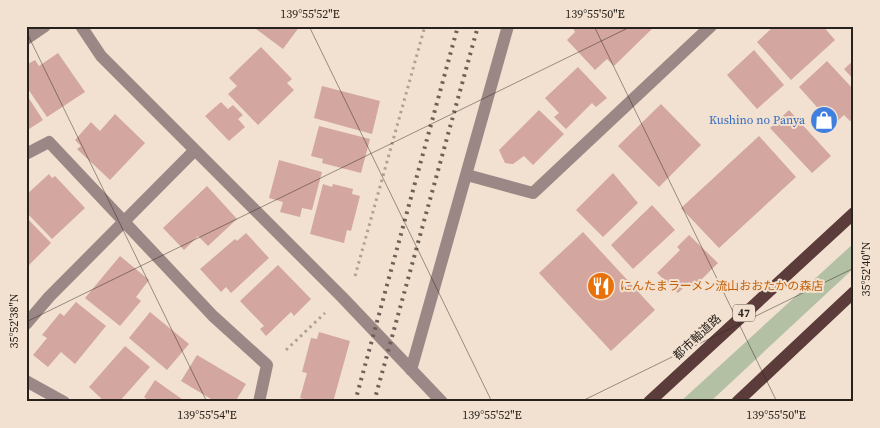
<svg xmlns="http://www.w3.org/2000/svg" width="880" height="428" font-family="'Source Serif 4','Noto Sans JP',serif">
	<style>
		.green { fill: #b4c0a4 }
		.building { fill: #d3a6a0 }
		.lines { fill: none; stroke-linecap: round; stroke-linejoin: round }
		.path { stroke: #afa295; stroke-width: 3; stroke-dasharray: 2.5 4; stroke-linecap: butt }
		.minor { stroke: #9b8785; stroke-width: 12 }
		.major { stroke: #5c3c3a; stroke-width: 12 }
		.rail { stroke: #6b6158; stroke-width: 4; stroke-dasharray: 2.5 5; stroke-linecap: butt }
		.ticks { fill: none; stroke: #28221c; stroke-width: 1; stroke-opacity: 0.45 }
		.labels { text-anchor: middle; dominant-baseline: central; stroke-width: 4; stroke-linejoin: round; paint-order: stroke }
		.shield { fill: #f2e1d0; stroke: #655b52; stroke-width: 1 }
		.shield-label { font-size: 11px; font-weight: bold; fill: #28221c }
		.shop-label { font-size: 12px; fill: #366cbe; stroke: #f2e1d0; text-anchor: end }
		.food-label { font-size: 12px; fill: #c56008; stroke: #f2e1d0; text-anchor: start }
		.street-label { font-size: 12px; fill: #28221c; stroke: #f2e1d0 }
		.neatline { fill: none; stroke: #28221c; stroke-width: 2 }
		.ticks-label { font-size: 12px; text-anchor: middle; fill: #28221c }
	</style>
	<rect width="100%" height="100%" fill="#f2e1d0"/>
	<path class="green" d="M854 243V268L710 402H680Z"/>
	<path class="building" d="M252 26H300L283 49Z
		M572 26H655L614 66 607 59 595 70 567 40 575 32Z
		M774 26H823L835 40 791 80 757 42Z
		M261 47 292 79 287 83 294 90 258 125 228 94 237 86 229 78Z
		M754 50 784 85 757 109 727 75Z
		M58 53 85 92 47 117 26 86V65L35 60 39 66Z
		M854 60V80L844 69Z
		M827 61 854 90V118L850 121 844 115 833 125 799 87Z
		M578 67 607 98 596 107 592 103 566 129 554 117 559 113 545 98Z
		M322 86 380 101 372 134 314 118Z
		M26 94 43 120 26 131Z
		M221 102 228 109 233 105 243 115 238 119 245 127 229 141 205 116Z
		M661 104 701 145 659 187 618 146Z
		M539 110 564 134 533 165 524 156 513 164 505 163 499 150Z
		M789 110 831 156 812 173 770 128Z
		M115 114 145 143 110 180 77 149 81 146 75 140 91 122 100 131Z
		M319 126 370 139 361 173 322 163 323 159 311 156Z
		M759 136 796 177 719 248 681 208Z
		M279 160 322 172 312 210 302 208 300 217 280 212 283 202 269 198Z
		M613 173 638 203 603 237 576 210Z
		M49 174 52 178 55 176 85 208 52 239 26 212 28 206 26 195Z
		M323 184 332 187 333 184 353 189 352 194 360 196 351 231 347 230 344 243 310 234Z
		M207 186 237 219 208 246 198 236 184 250 163 228Z
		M652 205 675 230 633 269 611 245Z
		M26 217 51 243 26 268Z
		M583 232 655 310 611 351 539 273Z
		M246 233 269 258 231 293 226 287 221 292 200 269 235 239 237 241Z
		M689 235 718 263 694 287 689 282 678 293 657 273 680 250 677 247Z
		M120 256 149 280 136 297 141 301 120 326 85 298Z
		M278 265 311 299 294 316 291 312 266 336 260 329 264 326 240 301Z
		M76 302 106 326 75 364 61 352 48 367 33 355 47 338 42 335 60 313 64 316Z
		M150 312 189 344 167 370 129 338Z
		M319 332 350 341 333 402H316L300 398 307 373 302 372 311 338 317 339Z
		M125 346 150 367 119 402H105L89 387Z
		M197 355 246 384 235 402H216L181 381Z
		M155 380 186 402H147L148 400 144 397Z"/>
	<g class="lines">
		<path class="path" d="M355 276 425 26
			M286 350 325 313"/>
		<path class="minor" d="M81 26 101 56 342 297 442 402
			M26 39 45 26
			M26 154 49 142 213 316 267 365 259 402
			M467 175 533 193 711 26
			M26 324 49 297 195 150
			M411 370 508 26
			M26 381 64 402"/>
		<path class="major" d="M649 402 854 213
			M737 402 854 292"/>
		<path class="rail" d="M355 402 458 26
			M374 402 478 26"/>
	</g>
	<path class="ticks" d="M309 26 492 402M594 26 777 402M26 31 207 402M26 322 632 26M580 402 854 268"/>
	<defs>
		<g id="shop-disc" transform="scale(1.4375)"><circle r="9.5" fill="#3f7fe0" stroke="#f2e1d0"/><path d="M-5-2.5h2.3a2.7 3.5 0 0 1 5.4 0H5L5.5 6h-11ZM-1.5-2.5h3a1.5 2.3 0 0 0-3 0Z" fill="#fff"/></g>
		<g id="restaurant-disc" transform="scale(1.4375)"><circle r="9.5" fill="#e8710a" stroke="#f2e1d0"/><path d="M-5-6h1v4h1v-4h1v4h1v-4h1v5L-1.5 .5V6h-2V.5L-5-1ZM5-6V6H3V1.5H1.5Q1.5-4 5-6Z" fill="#fff"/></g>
	</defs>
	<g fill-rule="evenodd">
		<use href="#shop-disc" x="824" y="120"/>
		<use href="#restaurant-disc" x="601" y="286"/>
	</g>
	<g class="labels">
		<rect class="shield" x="733" y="304.5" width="22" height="17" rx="4"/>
		<g class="shield-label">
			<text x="744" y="313">47</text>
		</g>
		<g class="shop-label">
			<text x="805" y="120">Kushino no Panya</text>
		</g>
		<g class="food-label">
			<text x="620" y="286">にんたまラーメン流山おおたかの森店</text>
		</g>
		<g class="street-label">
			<text transform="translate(697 337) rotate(-43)">都市軸道路</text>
		</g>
	</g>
	<rect width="880" height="428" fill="none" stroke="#f2e1d0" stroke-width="55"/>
	<rect x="28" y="28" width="824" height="372" class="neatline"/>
	<g class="ticks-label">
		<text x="310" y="18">139°55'52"E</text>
		<text x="595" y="18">139°55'50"E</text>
		<text transform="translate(866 269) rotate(-90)" y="4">35°52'40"N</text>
		<text transform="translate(14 321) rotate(-90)" y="4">35°52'38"N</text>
		<text x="207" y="419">139°55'54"E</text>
		<text x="492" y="419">139°55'52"E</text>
		<text x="776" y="419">139°55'50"E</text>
	</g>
</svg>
